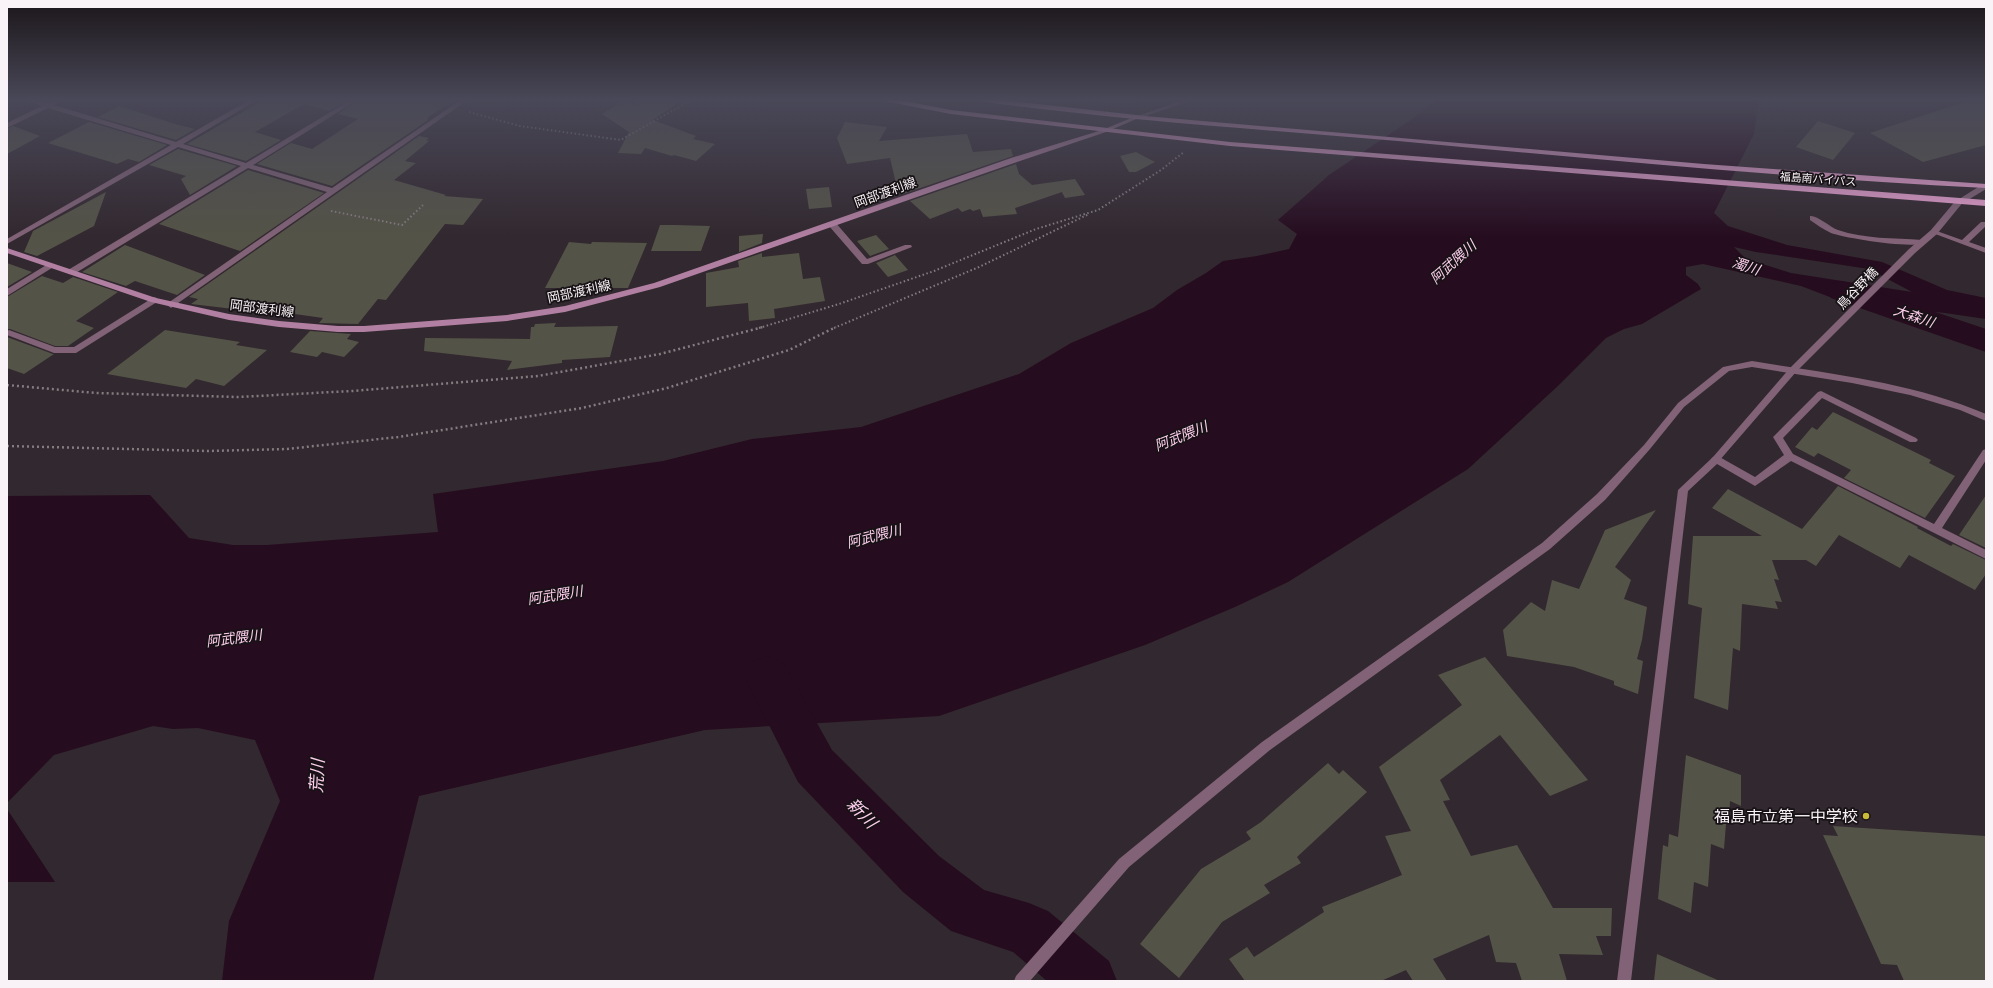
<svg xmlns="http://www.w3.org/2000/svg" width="1993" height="988" font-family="Cabin,'Noto Sans JP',sans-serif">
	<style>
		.green { fill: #573e4f }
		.water { fill: #260c1f; fill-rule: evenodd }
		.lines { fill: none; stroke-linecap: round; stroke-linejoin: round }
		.river { fill: #260c1f; fill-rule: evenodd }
		.building { fill: #545347 }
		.path-far1 { stroke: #847c81; stroke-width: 2; stroke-dasharray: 1.5 2.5; stroke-linecap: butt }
		.path { stroke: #847c81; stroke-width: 2.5; stroke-dasharray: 2 3; stroke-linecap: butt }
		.minor { fill: #816277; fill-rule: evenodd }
		.tertiary { fill: #816277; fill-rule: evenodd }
		.secondary { fill: #b17fa1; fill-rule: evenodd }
		.trunk { fill: #e8a0d0; fill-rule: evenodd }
		.poi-dot { fill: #c9ba3a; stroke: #171215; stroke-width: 1.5 }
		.labels { text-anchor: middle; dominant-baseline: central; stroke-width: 3.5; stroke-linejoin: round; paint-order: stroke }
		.far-street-label { font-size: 11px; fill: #f9f2f6; stroke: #171215 }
		.street-label { font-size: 13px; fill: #f9f2f6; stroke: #171215 }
		.water-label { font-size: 14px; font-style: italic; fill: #fecfee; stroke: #171215 }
		.near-poi-label { font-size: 16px; fill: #f9f2f6; stroke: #171215; text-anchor: end }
		.near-water-label { font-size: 17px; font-style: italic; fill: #fecfee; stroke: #171215 }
	</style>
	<rect width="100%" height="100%" fill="#32282f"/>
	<path class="green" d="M1056 99H1147L1132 103Z"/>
	<path class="water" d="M1438 99H1759L1754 134 1714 213 1728 226 1787 245 1882 262 1947 290 1986 298V319L1945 313 1843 302 1801 286 1703 264 1686 267V275L1698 284 1701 289 1642 324 1624 329 1606 338 1560 384 1468 469 1288 582 1235 607 1145 645 939 716 705 730 419 796 373 981H222L229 921 280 801 255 740 198 728 173 729 153 726 54 755 7 803V496L150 495 189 538 233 545H267L438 532 433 494 663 461 752 439 861 427 1019 374 1071 343 1153 308 1177 290 1206 273 1223 261 1257 256 1289 249 1297 234 1278 220 1329 175 1412 119ZM1734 247 1756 252 1869 269 1912 292 1791 273 1746 259Z
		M7 809 55 882H7Z"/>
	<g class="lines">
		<path class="river" d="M1843 281 1986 329V352L1831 298 1826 291 1831 284Z
			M767 656 783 662 832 750 939 856 984 890 1029 903 1048 911 1109 961 1117 981H1047L1013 952 951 931 903 892 798 782 744 676 751 662Z"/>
	</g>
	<path class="building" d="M265 99H349L329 111 304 104 255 132 281 140 246 161 187 144Z
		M360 99H455L427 118H429L427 120H428L332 186 257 164 291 143 312 149 358 119 338 114Z
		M636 99H683L653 120 696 136 693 139 715 144 696 161 674 155 672 156 645 148 641 154 618 153 629 132 602 114 622 101 635 105Z
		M1973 99H1986V145L1923 162 1870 133Z
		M119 106 175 124 195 129 176 140 98 117Z
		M1818 121 1855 133 1833 160 1796 147Z
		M89 122 167 145 139 162 128 159 117 164 48 143Z
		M845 122 887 127 879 141 967 134 973 152 1011 149 1013 156 903 194 897 188 890 158 847 164 837 138Z
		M13 126 40 136 7 154V129Z
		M419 136 429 138 426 140 429 141 405 161 416 163 394 180 446 195 444 196 483 199 463 225 445 224 386 300 378 299 358 324 319 323 323 318 245 307 242 310 191 304 198 299 189 297Z
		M178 149 237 166 190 195 181 179 186 176 149 165Z
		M1136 152 1155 162 1136 172H1129L1120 156Z
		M1016 164 1019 174 1032 185 1075 179 1085 195 1065 198 1062 192 1015 208 1017 214 983 217 980 209 973 211 970 209 962 212 958 208 930 219 910 201Z
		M248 170 324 193 240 251 159 224Z
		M829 187 832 207 809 209 806 189Z
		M106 192 94 226 37 256 24 252 33 231Z
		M660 225H675L710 226 701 251H651Z
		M763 234 762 243 739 252V236Z
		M876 235 889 249 870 256 857 241Z
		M569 242 591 244 592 242 647 243 628 288H545Z
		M125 245 205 275 177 295 135 281 126 286 82 272Z
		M762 253V257L799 253 803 279 820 277 825 301 774 309 775 318 749 321 748 303 706 307V273L739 267 738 261Z
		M895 255 908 270 888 277 876 263Z
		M7 263 32 272 7 287Z
		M42 276 63 283 73 277 118 292 76 321 94 328 68 346H55L10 329H7V297Z
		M556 323 554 327 618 326 610 357 562 360V363L507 370 512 361 424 351 425 338 530 339 531 327H534L535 324Z
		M165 330 240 342 236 345 267 350 224 386 196 379 186 388 107 374Z
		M310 331 351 334 347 339 359 342 344 357 322 352 317 357 290 352Z
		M7 337 53 354H54L24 374 7 368Z
		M1833 412 1931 460 1929 463 1955 476 1925 518 1844 478 1851 470 1818 453 1814 457 1795 447 1812 427 1817 430Z
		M1838 486 1918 527 1917 528 1951 546 1953 544 1986 560V574L1975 590 1909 555 1900 568 1839 535 1816 566 1806 560H1772L1779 580 1774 579 1782 602 1775 601 1778 609 1742 604 1740 651 1733 648 1728 710 1694 698 1702 608 1688 604 1693 536H1762L1712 508 1728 489 1802 529Z
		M1986 495V548L1959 535Z
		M1656 510 1615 567 1631 580 1624 599 1647 607 1642 640 1637 659 1643 661 1638 694 1614 685V681L1574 667 1507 656 1503 630 1531 602 1545 611 1552 580 1579 589 1605 530Z
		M1485 657 1588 780 1550 796 1500 735 1440 780 1450 800 1443 801 1471 856 1517 845 1553 908H1612L1611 936H1596L1603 955 1559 954 1567 981H1522L1516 963 1496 962 1489 935 1433 959 1447 981H1413L1406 970 1381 981H1245L1229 959 1247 947 1254 957 1324 912 1322 907 1402 875 1385 836 1411 831 1379 767 1462 705 1438 675Z
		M1686 755 1741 775V806L1730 801 1729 825 1726 824 1724 849 1711 844 1708 887 1694 882 1691 913 1658 899 1663 845 1668 847 1669 834 1678 837Z
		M1328 763 1339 774 1343 770 1367 792 1297 857 1301 863 1264 885 1270 893 1222 922 1179 978 1140 944 1201 869 1251 839 1246 832 1261 822Z
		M1833 826 1986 836V981H1904L1897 965 1881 964 1823 835 1838 836Z
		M1657 954 1720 981H1654Z"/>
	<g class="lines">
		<path class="path-far1" d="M469 112 520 126 621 140 693 99
			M331 211 402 225 423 205
			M759 328 839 304 934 271 1036 229 1098 210 1161 170 1184 152
			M834 328 979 267 1089 214"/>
		<path class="path" d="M7 385 96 393 238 397 352 391 538 376 660 354 763 327
			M7 446 207 451 287 449 398 437 582 408 667 388 789 350 836 327"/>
		<path class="minor" d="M23 99H33L47 103 56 99H64L54 105 176 142 251 99H259L183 144 246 163 352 99H359L253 165 332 188 462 99H469L171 308 167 305 168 303 327 192 248 168 74 274H68V270L241 166 178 147 7 244V239L171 145 48 108 7 128V123L42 106Z
			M1983 184H1986V189L1963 203H1960L1956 201Z
			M1810 216C1817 215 1830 227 1838 230 1864 239 1894 238 1922 240L1926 242C1917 250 1844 238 1831 233 1823 229 1817 225 1810 220Z
			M829 222H835L867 259 905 245H911L912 247 868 264H862L829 226Z
			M1981 222H1986V226L1969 242 1986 248V253L1930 232 1934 230 1962 240Z
			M48 264H54L55 266 7 296V289Z
			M154 297 157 298V302L76 353H54L7 335V331L9 330 55 347H74Z
			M1752 361C1831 374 1912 382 1986 414V421L1960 410 1910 395 1852 383 1752 367 1729 371 1684 407 1650 449 1605 500 1550 549 1270 750 1129 867 1030 981H1014L1016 976 1119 859 1262 742 1542 543 1597 494 1644 445 1678 403 1723 367Z
			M1821 391 1916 438 1918 440 1916 442H1910L1822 398 1783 438 1793 454 1934 524 1983 450 1986 449V460L1942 528 1986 550V559L1791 461 1755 486 1717 464 1688 491 1631 981H1617L1678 490 1713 457 1716 455 1755 477 1784 455 1773 437 1818 392Z"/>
		<path class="tertiary" d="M1186 99H1195L1140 118 1135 117Z
			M1957 199H1960L1964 201 1937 234 1915 253 1796 372 1719 461H1713L1711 459 1713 457 1790 368 1909 249 1931 230Z"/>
		<path class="secondary" d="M1136 116 1141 117 1106 132 1017 162 660 287 565 312 507 321 364 332H338L279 327 229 320 151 302 7 253V248L156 298 229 314 279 321 338 326H364L507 315 565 306 654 283 1011 158 1102 130Z"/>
		<path class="trunk" d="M880 99H895L951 110 1230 142 1986 200V206L1230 146 951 114 884 101Z
			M974 99H994L1145 116 1704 164 1986 184V188C1790 178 1594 159 1398 141 1258 129 1118 120 978 101Z"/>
	</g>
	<linearGradient id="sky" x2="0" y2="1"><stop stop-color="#1c161a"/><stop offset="0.42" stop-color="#494858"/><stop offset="1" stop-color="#494858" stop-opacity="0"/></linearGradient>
	<rect width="1993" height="237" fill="url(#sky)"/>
	<circle class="poi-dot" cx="1866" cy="816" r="4"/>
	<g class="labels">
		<g class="far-street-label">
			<text transform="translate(1818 179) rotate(4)">福島南バイパス</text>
		</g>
		<g class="street-label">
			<text transform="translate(885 192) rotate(-20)">岡部渡利線</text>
			<text transform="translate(1857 288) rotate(-46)">鳥谷野橋</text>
			<text transform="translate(579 291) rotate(-12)">岡部渡利線</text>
			<text transform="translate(262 308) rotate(7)">岡部渡利線</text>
		</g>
		<g class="water-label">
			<text transform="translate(1453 262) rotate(-42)">阿武隈川</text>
			<text transform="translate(1746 266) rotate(18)">濁川</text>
			<text transform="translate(1914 316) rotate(19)">大森川</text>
			<text transform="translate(1181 436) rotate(-22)">阿武隈川</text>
			<text transform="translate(874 536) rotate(-14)">阿武隈川</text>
			<text transform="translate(555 595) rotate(-9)">阿武隈川</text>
			<text transform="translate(234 638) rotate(-7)">阿武隈川</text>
		</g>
		<g class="near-poi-label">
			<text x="1858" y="816">福島市立第一中学校</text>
		</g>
		<g class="near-water-label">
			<text transform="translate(317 776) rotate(-87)">荒川</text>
			<text transform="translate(862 813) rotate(46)">新川</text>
		</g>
	</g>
	<rect width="1993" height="988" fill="none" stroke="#f9f2f6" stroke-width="16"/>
</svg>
